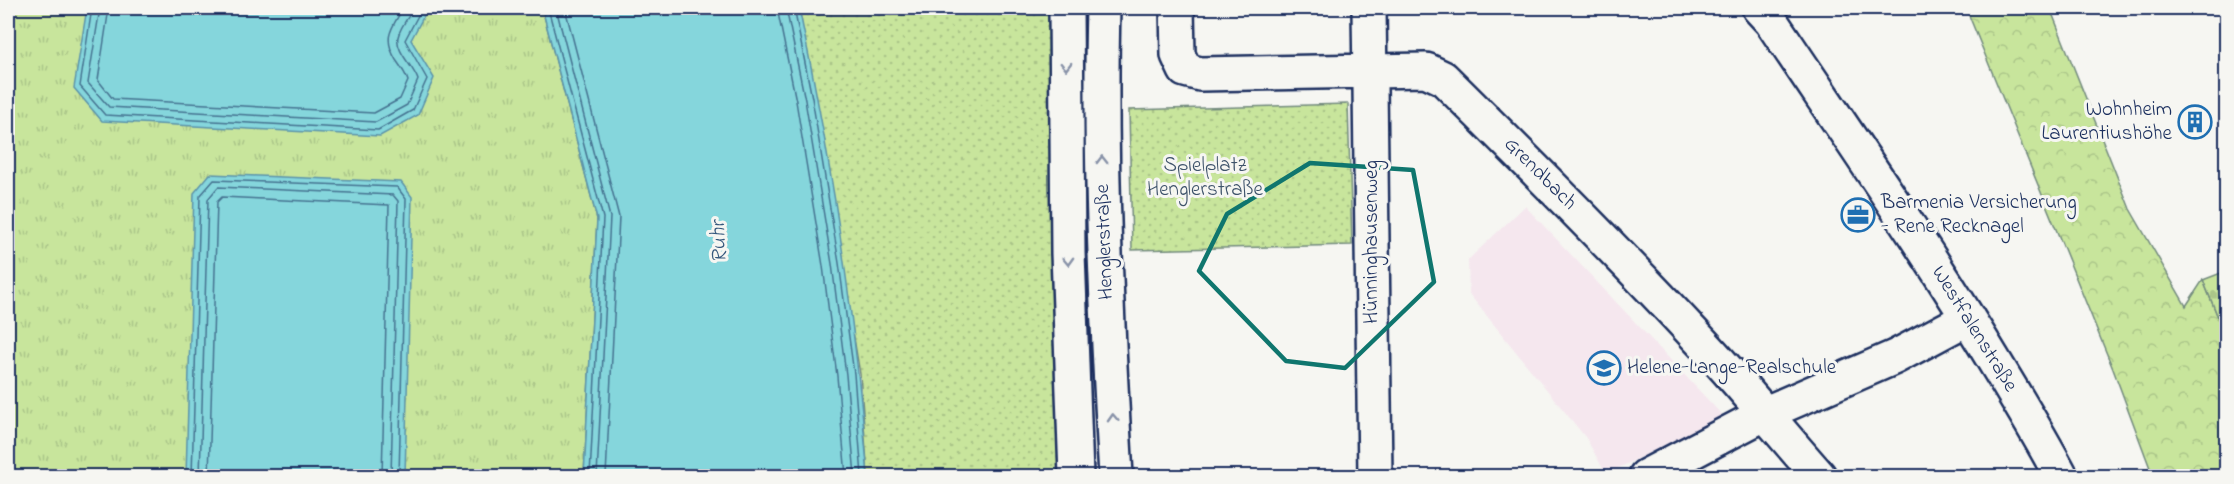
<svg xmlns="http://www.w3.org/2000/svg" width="2234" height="484" font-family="'Indie Flower',sans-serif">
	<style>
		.built { fill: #f5e7ee }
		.grass { fill: url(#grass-tufts); stroke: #728a7d; stroke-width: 1.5 }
		.forest { fill: url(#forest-crowns); stroke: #728a7d; stroke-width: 1.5 }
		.cemetery { fill: url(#cemetery-stones); stroke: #728a7d; stroke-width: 1.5 }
		.park { fill: url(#park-dots); stroke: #728a7d; stroke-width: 1.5 }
		.water { fill: #85d6dc; stroke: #5b93aa; stroke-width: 1.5 }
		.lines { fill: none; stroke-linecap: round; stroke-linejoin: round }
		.shore { stroke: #457290; stroke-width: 1.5 }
		.minor-casing { stroke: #1b2f5e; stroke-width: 38 }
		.major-casing { stroke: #1b2f5e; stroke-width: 38 }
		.minor { stroke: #f6f6f2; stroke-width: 33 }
		.major { stroke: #f6f6f2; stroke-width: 33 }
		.oneway { stroke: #8892a8 }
		.marked { fill: none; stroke: #0f766e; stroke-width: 4.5; stroke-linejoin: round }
		.labels { text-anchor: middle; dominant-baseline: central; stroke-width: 6; stroke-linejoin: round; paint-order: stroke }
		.poi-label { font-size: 21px; fill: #1b2f5e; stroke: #f6f6f2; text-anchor: start }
		.park-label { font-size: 21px; fill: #3e536a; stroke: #f6f6f2 }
		.street-label { font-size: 21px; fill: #1b2f5e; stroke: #f6f6f2 }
		.water-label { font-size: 22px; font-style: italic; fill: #36597e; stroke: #f6f6f2 }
	</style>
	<defs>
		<pattern id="grass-tufts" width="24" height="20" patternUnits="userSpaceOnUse" patternTransform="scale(1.5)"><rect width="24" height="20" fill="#c8e59c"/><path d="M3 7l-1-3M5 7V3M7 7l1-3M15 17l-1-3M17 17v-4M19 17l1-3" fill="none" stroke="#abc589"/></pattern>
		<pattern id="forest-crowns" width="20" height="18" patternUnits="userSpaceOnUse" patternTransform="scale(1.5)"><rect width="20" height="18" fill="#c8e59c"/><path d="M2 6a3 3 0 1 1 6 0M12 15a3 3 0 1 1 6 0" fill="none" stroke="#abc589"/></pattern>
		<pattern id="cemetery-stones" width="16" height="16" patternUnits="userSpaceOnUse" patternTransform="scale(1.5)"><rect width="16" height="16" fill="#c8e59c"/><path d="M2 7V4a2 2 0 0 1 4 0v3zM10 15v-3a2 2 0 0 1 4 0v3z" fill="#abc589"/></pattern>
		<pattern id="park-dots" width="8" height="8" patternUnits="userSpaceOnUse" patternTransform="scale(1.5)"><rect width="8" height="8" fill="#c8e59c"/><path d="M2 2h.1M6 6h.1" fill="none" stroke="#abc589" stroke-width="1.8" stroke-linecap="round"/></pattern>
	</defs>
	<rect width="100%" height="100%" fill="#f6f6f2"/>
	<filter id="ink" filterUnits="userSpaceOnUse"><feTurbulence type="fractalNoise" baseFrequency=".0167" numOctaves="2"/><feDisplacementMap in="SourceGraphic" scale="12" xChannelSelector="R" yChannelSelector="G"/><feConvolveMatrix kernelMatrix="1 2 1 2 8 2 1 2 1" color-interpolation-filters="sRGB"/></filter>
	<g filter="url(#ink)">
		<path class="built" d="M1525 206 1633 320 1724 417 1606 474 1586 438 1469 294 1468 260Z"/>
		<path class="grass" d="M8 8H542L597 219 584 476H8Z"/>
		<path class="forest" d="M1966 8H2050L2130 209 2186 306 2203 280 2226 337V476H2153L2113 369Z"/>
		<path class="cemetery" d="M2226 271V337L2203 280Z"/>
		<path class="park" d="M799 8H1061L1068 476H868L860 374Z
			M1348 104 1352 245 1132 250 1129 110Z"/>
		<path class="water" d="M87 8H428L411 40 434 78 418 115 380 136 102 121 74 88Z
			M542 8H799C832 162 855 319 868 476H584L597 219Z
			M210 174 401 182 412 197 405 476H186L194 193Z"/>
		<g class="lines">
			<path class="shore" d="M92 8 80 86 105 115 378 130 413 110 427 79 405 40 422 8
				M100 8 88 83 109 107 376 122 407 105 418 80C414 67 395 51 398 37 400 27 409 16 414 8
				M109 8 98 80 113 99 374 113 400 99 408 81C406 74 401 67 396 60 382 37 392 28 403 8
				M548 8 603 218 590 476
				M556 8 610 217 597 476
				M565 8 619 217 606 476
				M777 8 796 101 823 266 837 376 846 476
				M786 8 805 100 832 264 846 375 855 476
				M794 8 812 98 839 263 854 374 862 476
				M192 476 200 196 214 180 397 187 406 199 399 476
				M200 476 208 199 218 187 393 195 398 201 391 476
				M209 476 217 202 222 197 389 205 382 476"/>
			<g class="minor-casing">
				<path id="minor" d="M1177 8 1178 55 1185 70 1200 74 1426 70 1443 78C1529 163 1614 248 1696 336 1739 381 1778 430 1819 476
					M1369 8 1375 476
					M1759 8 1771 21C1846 133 1923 243 1993 359 2016 397 2040 436 2061 476
					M1646 476 1766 413 1895 357 1968 318"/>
			</g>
			<g class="major-casing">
				<path id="major" d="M1066 8 1068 253 1076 476
					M1103 8C1099 164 1107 320 1116 476"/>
			</g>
			<use href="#minor" class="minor"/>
			<use href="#major" class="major"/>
		</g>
		<defs><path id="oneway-chevron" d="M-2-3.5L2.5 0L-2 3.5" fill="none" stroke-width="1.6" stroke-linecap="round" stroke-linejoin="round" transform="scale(1.5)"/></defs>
		<g class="oneway">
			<use href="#oneway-chevron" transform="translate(1066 66) rotate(89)"/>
			<use href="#oneway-chevron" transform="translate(1102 160) rotate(-91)"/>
			<use href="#oneway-chevron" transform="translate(1068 261) rotate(88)"/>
			<use href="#oneway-chevron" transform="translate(1113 418) rotate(-93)"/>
		</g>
	</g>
	<path class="marked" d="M1310 163 1413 170 1434 282 1345 368 1286 361 1199 271 1227 214Z"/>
	<defs>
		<g id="building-ring" transform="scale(1.725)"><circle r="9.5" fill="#f6f6f2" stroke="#1f6fb2" stroke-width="1.5"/><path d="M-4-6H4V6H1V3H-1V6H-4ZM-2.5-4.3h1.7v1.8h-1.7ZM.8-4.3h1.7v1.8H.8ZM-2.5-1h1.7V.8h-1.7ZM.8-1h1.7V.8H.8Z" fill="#1f6fb2"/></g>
		<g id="office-ring" transform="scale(1.725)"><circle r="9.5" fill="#f6f6f2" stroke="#1f6fb2" stroke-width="1.5"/><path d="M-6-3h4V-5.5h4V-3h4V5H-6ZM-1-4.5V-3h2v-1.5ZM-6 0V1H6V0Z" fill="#1f6fb2"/></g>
		<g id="school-ring" transform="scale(1.725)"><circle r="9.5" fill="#f6f6f2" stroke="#1f6fb2" stroke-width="1.5"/><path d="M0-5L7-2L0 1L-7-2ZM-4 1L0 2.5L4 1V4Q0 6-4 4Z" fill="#1f6fb2"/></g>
	</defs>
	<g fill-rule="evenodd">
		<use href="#building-ring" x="2195" y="122"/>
		<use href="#office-ring" x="1858" y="215"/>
		<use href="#school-ring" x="1604" y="368"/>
	</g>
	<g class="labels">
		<g class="poi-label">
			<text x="2172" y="110" text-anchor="end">Wohnheim<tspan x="2172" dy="24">Laurentiushöhe</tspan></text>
			<text x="1881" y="203">Barmenia Versicherung<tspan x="1881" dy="24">- Rene Recknagel</tspan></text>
			<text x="1627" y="368">Helene-Lange-Realschule</text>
		</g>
		<g class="park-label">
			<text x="1205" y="166">Spielplatz<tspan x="1205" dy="24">Henglerstraße</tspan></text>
		</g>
		<g class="street-label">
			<text transform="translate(1540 174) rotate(45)">Grendbach</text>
			<text transform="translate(1105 242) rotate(-92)">Henglerstraße</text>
			<text transform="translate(1372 242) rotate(-90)">Hünninghausenweg</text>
			<text transform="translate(1974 329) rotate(58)">Westfalenstraße</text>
		</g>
		<g class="water-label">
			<text transform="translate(720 242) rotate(-93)">Ruhr</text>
		</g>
	</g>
	<rect width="2234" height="484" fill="none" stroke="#f6f6f2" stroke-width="30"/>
	<rect x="15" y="15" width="2204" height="454" fill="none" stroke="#1b2f5e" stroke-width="2" filter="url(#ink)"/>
</svg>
